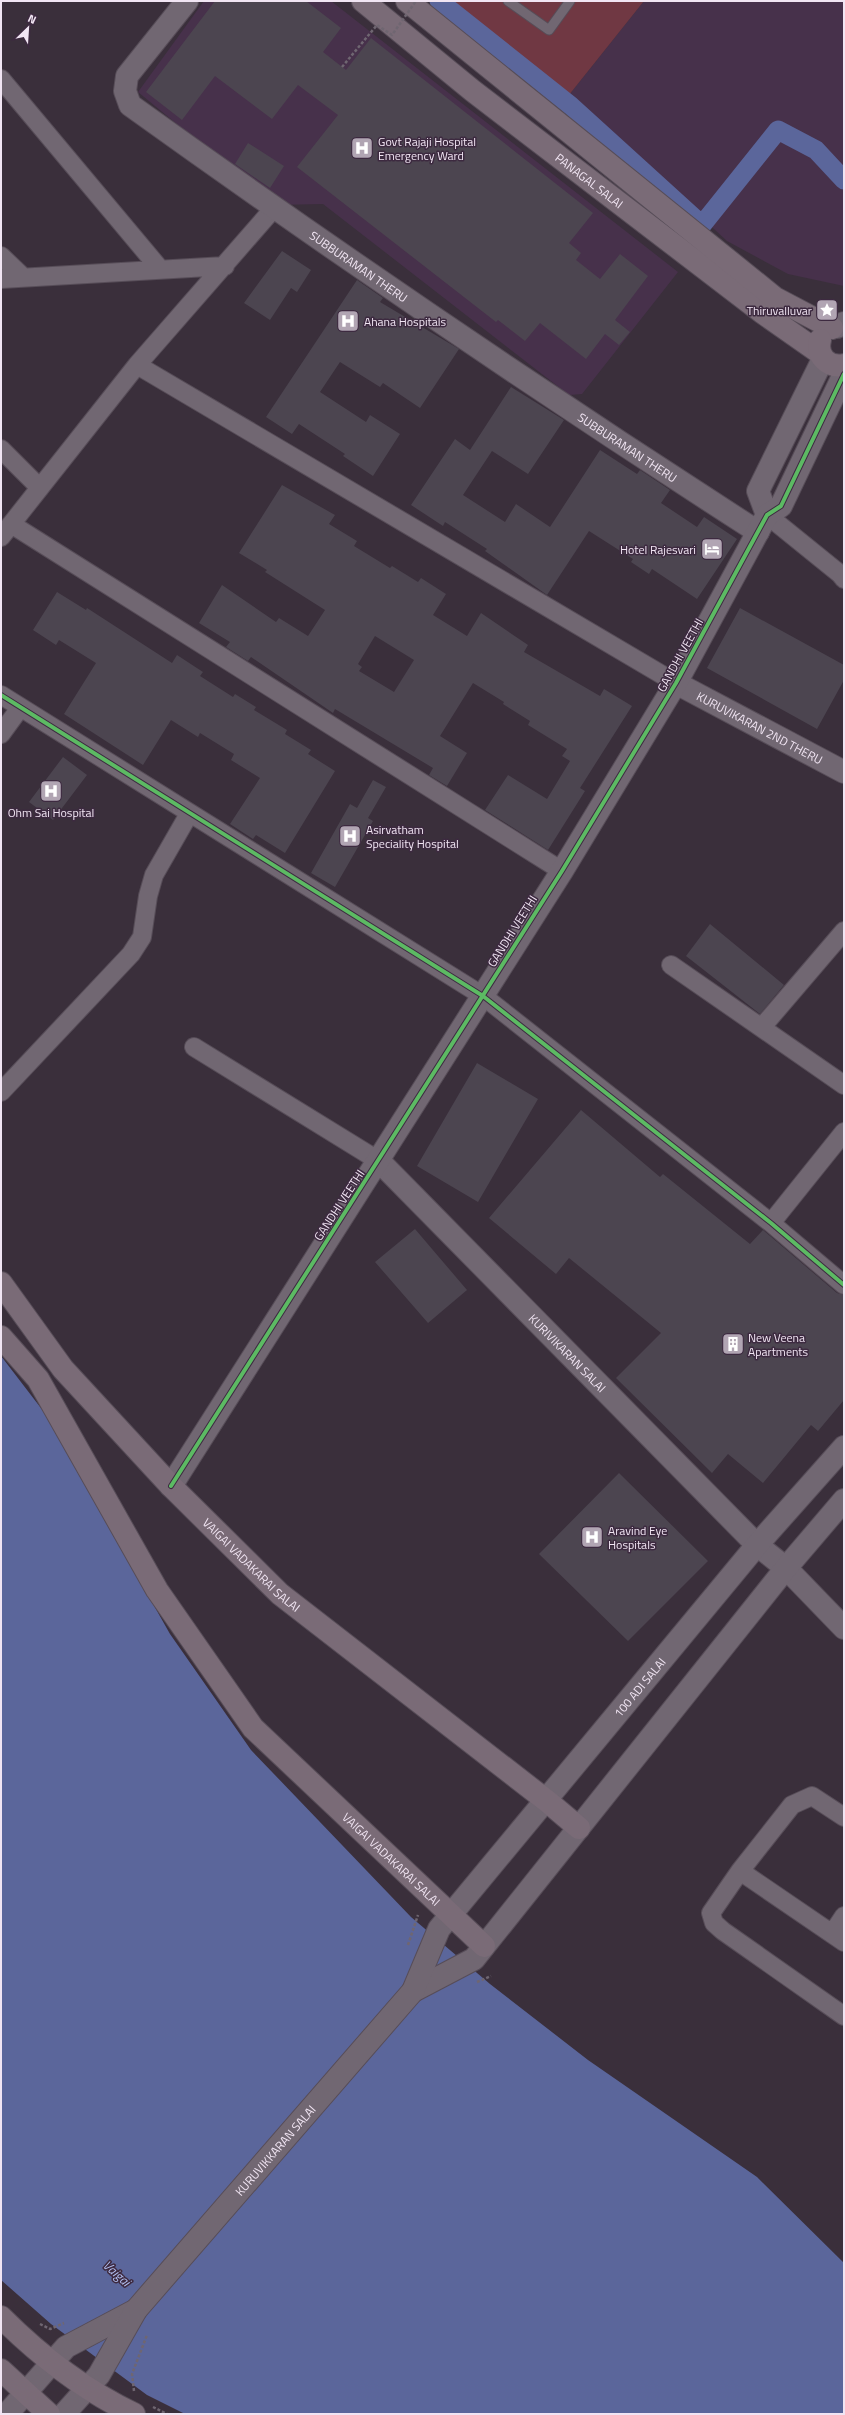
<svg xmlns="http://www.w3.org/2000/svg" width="845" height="2415" font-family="'Titillium Web',sans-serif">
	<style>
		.built { fill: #47314b }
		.green { fill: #703843 }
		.water { fill: #5b669b }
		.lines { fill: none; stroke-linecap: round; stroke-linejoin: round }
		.canal { stroke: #5b669b; stroke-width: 19 }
		.building { fill: #4c4550; fill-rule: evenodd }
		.service-casing { stroke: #574d58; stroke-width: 11 }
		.minor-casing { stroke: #574d58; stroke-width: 20 }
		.tertiary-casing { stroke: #574d58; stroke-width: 24 }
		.secondary-casing { stroke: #574d58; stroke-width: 24 }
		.primary-casing { stroke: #574d58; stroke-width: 24 }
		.path { stroke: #6f6671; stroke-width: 2.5; stroke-dasharray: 3 2; stroke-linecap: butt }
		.service { stroke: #716772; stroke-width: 9 }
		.minor { stroke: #716772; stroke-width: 18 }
		.tertiary { stroke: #716772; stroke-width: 22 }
		.secondary { stroke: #716772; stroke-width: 22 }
		.primary { stroke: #7a6b77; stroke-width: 22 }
		.path-bridge { stroke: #6f6671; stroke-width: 2.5; stroke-dasharray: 3 2; stroke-linecap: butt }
		.cycleway-casing { stroke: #3d2a40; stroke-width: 6 }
		.cycleway { stroke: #5cba63; stroke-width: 4 }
		.labels { text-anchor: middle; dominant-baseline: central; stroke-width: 3; stroke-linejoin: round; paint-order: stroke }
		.poi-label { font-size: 12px; fill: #f1e5f3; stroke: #3d2a40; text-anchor: start }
		.street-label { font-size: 12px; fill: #f1e5f3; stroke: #3d2a40 }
		.water-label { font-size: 13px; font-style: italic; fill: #b1bff1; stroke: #3d2a40 }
	</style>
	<rect width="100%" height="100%" fill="#3a2f3b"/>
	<path class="built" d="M204 1H331L678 272 582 394 569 395 323 204 275 205 138 92Z
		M644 1H844V286L788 274 727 241 569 95Z"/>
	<path class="green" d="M453 1H644L569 95Z"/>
	<path class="water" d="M1 1356 47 1416 170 1634 251 1750 411 1917 490 1984 588 2060 757 2177 844 2263V2414H185L147 2395 51 2324 1 2280Z"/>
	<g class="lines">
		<path class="canal" d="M439 1 571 106 702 225 778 130 816 150 844 180"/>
	</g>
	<path class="building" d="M215 1H306L341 28 323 52 346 70 371 38 593 213 569 243 581 253 576 260 600 279 620 254 648 276 615 320 630 332 619 345 605 334 586 359 540 323 525 341 498 320 496 322 297 167 338 115 298 85 272 119 215 76 182 120 146 92Z
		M248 143 284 166 270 188 235 164Z
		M282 251 311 270 297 292 291 288 270 320 244 303Z
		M357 280 383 298 380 302 459 349 420 408 383 383 380 387 340 362 320 392 366 422 370 415 400 434 373 476 343 456 345 454 299 424 292 434 266 417Z
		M511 387 564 420 528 474 492 451 463 495 505 522 516 504 550 527 600 450 637 474 640 470 670 490 661 503 697 527 704 517 737 539 697 599 652 569 649 574 631 562 633 559 589 531 547 595 485 551 487 549 445 522 443 526 411 505 455 439 470 450Z
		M282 485 335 515 329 524 357 541 354 546 390 568 392 566 418 582 421 578 446 594 433 615 467 636 481 613 528 645 524 652 600 696 604 689 632 706 580 788 585 791 548 850 485 810 508 775 547 799 570 761 562 756 567 749 528 725 530 721 503 704 504 702 473 683 440 736 467 753 447 786 429 775 433 768 335 709 333 713 251 657 248 661 226 647 230 642 199 623 222 585 276 622 279 618 308 636 325 610 265 572 267 570 239 553ZM375 636 414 660 394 692 359 671 362 667 358 664Z
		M57 592 86 610 87 608 172 663 177 655 203 672 200 676 233 697 235 694 256 707 254 710 287 730 285 734 311 750 308 754 335 771 285 853 256 835 253 839 230 824 260 778 231 760 234 754 200 733 198 737 171 720 143 765 64 714 96 663 59 640 56 645 33 630Z
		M740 608 844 665V680L817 729 707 668Z
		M63 757 87 775 53 820 29 802Z
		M373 780 386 787 368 818 373 821 335 887 311 873 350 804 357 808Z
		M710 924 784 985 760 1014 686 956Z
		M477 1063 538 1099 478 1202 417 1166Z
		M581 1110 660 1177 663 1174 750 1244 763 1230 837 1293 844 1295V1400L818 1431 811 1425 763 1483 728 1454 712 1473 616 1378 661 1333 569 1258 556 1274 489 1218Z
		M415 1229 467 1290 428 1323 375 1262Z
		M619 1473 708 1561 628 1641 539 1554Z"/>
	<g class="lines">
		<g class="service-casing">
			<path id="service" d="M508 1 549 30 570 1"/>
		</g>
		<g class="minor-casing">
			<path id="minor" d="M1 79 160 269
				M1 256 23 277
				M1 279 225 266
				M137 365 676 683
				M1 449 40 488
				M767 515 840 574 844 579
				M11 524 562 871
				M1 537 137 365 274 208
				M1 695 483 996 771 1223 844 1285
				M1 734 20 708
				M671 965 844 1085
				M762 1027 844 931
				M194 1047 379 1161
				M1 1092 131 954 142 937 148 896 154 875 189 814
				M771 1223 844 1132
				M844 1817 812 1796 792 1805 740 1871 711 1913 714 1923 723 1931 844 2016
				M740 1871 844 1942
				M832 1934 844 1916"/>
		</g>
		<g class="tertiary-casing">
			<g id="tertiary">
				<path id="s1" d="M187 1 127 76 125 91 130 105C336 253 545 395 758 532"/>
				<path d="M837 327 844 323"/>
				<path d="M767 515 758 491 823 359"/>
				<path id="s2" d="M676 683 844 772"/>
				<path id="s3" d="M379 1161 757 1545 786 1568 844 1628"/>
				<path d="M171 1486 562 871 676 683 767 515 781 506 844 374"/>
			</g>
		</g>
		<g class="secondary-casing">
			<g id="secondary">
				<path d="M413 1991 474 1959 786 1568 844 1500"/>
				<path d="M7 2414 66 2347 136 2310"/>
				<path id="s4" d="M64 2414 99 2375 136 2310 413 1991 439 1929 757 1545 844 1447"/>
			</g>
		</g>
		<g class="primary-casing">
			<g id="primary">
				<path id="s5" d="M363 1 473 91 763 313 820 353"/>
				<path d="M407 1 775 298 832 328"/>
				<path d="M820 340C816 356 828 368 844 365"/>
				<path id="s6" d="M1 1283 63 1369 171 1486 280 1594 547 1801 579 1828"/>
				<path id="s7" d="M1 1337 38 1379 157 1590 253 1728 484 1946"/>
				<path d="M1 2317C39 2355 86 2391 134 2414"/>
				<path d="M1 2370 49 2414"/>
			</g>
		</g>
		<path class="path" d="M408 1945 418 1915
			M477 1982 491 1976
			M40 2324 50 2329 64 2323
			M134 2391 132 2374 147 2335
			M153 2407 167 2414"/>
		<use href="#service" class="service"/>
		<use href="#minor" class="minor"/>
		<use href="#tertiary" class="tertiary"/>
		<use href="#secondary" class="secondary"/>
		<use href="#primary" class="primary"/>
		<path class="path-bridge" d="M342 67 377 25 392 35 416 1"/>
		<g class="cycleway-casing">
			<path id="cycleway" d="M1 695 483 996 771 1223 844 1285
				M171 1486 562 871 676 683 767 515 781 506 844 374"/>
		</g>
		<use href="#cycleway" class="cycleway"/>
	</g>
	<defs>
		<g id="hospital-square" transform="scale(1.15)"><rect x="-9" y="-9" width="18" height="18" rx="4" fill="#b1a5b3" stroke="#3d2a40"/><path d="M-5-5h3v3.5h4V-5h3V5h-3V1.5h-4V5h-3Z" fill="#fff"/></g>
		<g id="sight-square" transform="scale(1.15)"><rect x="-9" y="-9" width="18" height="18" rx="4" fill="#b1a5b3" stroke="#3d2a40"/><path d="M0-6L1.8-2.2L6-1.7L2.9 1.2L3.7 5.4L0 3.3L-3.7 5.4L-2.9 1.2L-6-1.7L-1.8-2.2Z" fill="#fff"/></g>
		<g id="hotel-square" transform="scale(1.15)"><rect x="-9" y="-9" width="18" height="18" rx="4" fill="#b1a5b3" stroke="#3d2a40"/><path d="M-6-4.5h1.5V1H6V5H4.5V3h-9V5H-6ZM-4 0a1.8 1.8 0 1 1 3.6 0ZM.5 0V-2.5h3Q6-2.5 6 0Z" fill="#fff"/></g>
		<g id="building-square" transform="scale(1.15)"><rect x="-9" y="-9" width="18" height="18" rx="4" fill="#b1a5b3" stroke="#3d2a40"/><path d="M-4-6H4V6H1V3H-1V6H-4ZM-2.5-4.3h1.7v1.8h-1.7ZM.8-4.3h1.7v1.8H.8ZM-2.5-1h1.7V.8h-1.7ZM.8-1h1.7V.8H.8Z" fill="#fff"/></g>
	</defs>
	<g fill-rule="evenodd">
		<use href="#hospital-square" x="362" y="148"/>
		<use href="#sight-square" x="827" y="310"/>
		<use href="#hospital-square" x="348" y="321"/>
		<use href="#hotel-square" x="712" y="549"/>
		<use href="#hospital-square" x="51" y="791"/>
		<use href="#hospital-square" x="350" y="836"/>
		<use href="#building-square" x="733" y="1344"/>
		<use href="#hospital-square" x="592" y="1537"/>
	</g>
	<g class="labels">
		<g class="poi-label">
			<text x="378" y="141">Govt Rajaji Hospital<tspan x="378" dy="14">Emergency Ward</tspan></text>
			<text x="812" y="310" text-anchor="end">Thiruvalluvar</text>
			<text x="364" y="321">Ahana Hospitals</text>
			<text x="696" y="549" text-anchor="end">Hotel Rajesvari</text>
			<text x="51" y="812" text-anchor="middle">Ohm Sai Hospital</text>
			<text x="366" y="829">Asirvatham<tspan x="366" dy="14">Speciality Hospital</tspan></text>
			<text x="748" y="1337">New Veena<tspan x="748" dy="14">Apartments</tspan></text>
			<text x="608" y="1530">Aravind Eye<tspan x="608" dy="14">Hospitals</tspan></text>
		</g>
		<g class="street-label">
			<text stroke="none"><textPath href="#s5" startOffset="289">PANAGAL SALAI</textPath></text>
			<text stroke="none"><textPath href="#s1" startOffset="406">SUBBURAMAN THERU</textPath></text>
			<text stroke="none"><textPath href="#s1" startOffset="730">SUBBURAMAN THERU</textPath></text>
			<text transform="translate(680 655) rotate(-61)">GANDHI VEETHI</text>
			<text stroke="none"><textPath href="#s2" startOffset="95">KURUVIKARAN 2ND THERU</textPath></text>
			<text transform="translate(512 931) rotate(-58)">GANDHI VEETHI</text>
			<text transform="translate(339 1205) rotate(-57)">GANDHI VEETHI</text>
			<text stroke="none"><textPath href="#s3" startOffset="269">KURIVIKARAN SALAI</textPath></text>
			<text stroke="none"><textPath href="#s6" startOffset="378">VAIGAI VADAKARAI SALAI</textPath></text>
			<text stroke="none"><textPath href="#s4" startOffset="931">100 ADI SALAI</textPath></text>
			<text stroke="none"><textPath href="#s7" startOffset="657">VAIGAI VADAKARAI SALAI</textPath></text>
			<text stroke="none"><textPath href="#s4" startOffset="339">KURUVIKKARAN SALAI</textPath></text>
		</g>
		<g class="water-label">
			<text transform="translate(117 2273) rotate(42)">Vaigai</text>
		</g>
	</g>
	<rect width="845" height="2415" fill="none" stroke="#f1e5f3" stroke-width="4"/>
	<g transform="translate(28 28) rotate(25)" stroke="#3d2a40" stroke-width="3" paint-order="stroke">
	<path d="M0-3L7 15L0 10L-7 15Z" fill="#f1e5f3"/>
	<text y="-6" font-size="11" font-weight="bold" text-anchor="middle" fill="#f1e5f3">N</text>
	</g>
</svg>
